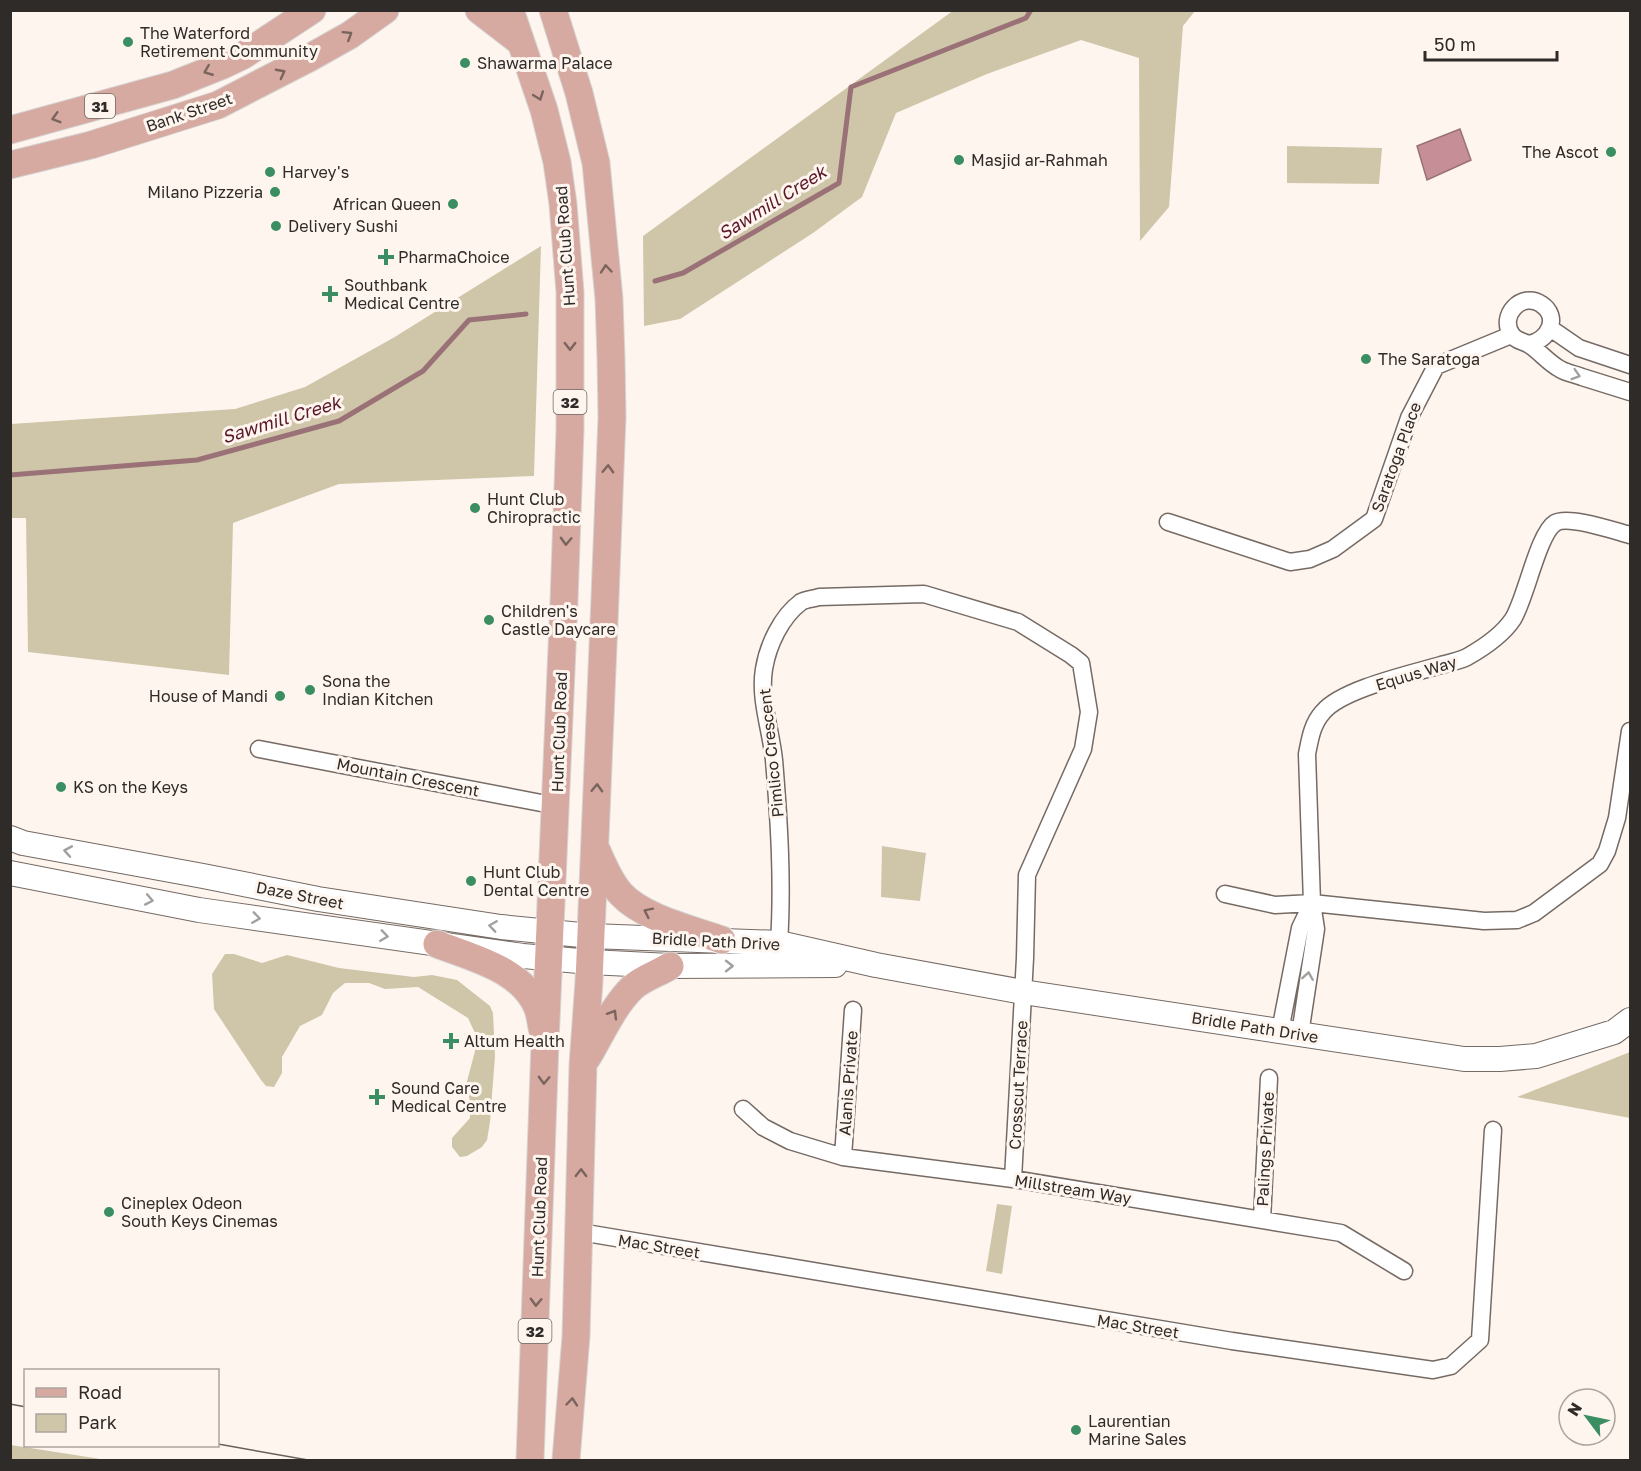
<svg xmlns="http://www.w3.org/2000/svg" width="1641" height="1471" font-family="'Golos Text',sans-serif">
	<style>
		.green { fill: #cfc6a9 }
		.water { fill: #c68f97; stroke: #997176; stroke-width: 1.5 }
		.lines { fill: none; stroke-linecap: round; stroke-linejoin: round }
		.stream { stroke: #997176; stroke-width: 5 }
		.street-casing { stroke: #756a64; stroke-width: 19 }
		.secondary-casing { stroke: #756a64; stroke-width: 26 }
		.primary-casing { stroke: #d5d5d4; stroke-width: 29 }
		.street { stroke: #fff; stroke-width: 16 }
		.secondary { stroke: #fff; stroke-width: 24 }
		.primary { stroke: #d6a9a1; stroke-width: 27 }
		.tram { stroke: #66615d; stroke-width: 1.5 }
		.oneway { stroke: #7a645e }
		.oneway2 { stroke: #a1a09e }
		.poi-dot { fill: #3a8e61; stroke: #fff5ef; stroke-width: 2 }
		.labels { text-anchor: middle; dominant-baseline: central; stroke-width: 6; stroke-linejoin: round; paint-order: stroke }
		.shield { fill: #fff5ef; stroke: #6d6864; stroke-width: 1.5 }
		.shield-label { font-size: 15px; font-weight: bold; fill: #2f2b28 }
		.poi-label { font-size: 16px; fill: #2f2b28; stroke: #fff5ef; text-anchor: start }
		.street-label { font-size: 16px; fill: #2f2b28; stroke: #fff5ef }
		.water-label { font-size: 18px; font-style: italic; fill: #591728; stroke: #fff5ef }
	</style>
	<rect width="100%" height="100%" fill="#fff5ef"/>
	<path class="green" d="M954 10 1195 11 1183 26 1169 207 1140 241 1139 58 1081 40 987 74 896 113 862 197 813 233 680 319 644 326 643 236Z
		M1287 146 1382 148 1379 184 1287 183Z
		M541 246 534 476 339 484 233 523 229 675 28 652 26 518H11V424L235 409 305 387 393 338Z
		M882 846 926 853 920 901 881 897Z
		M225 954H234L262 963 287 955 339 968 414 977 432 975 457 980 490 1006 493 1013 495 1056 490 1122 487 1140 482 1147 467 1156 460 1157 452 1147V1138L470 1118V1101L466 1085 475 1051V1033L468 1018 418 987 385 989 369 983H345L333 993 322 1015 300 1026 282 1057V1073L274 1087 266 1086 261 1080 214 1009 212 974Z
		M1630 1052V1118L1517 1097Z
		M997 1204 1012 1206 1002 1274 986 1271Z
		M11 1445 107 1460H11Z"/>
	<path class="water" d="M1460 129 1471 160 1427 180 1417 146Z"/>
	<g class="lines">
		<path class="stream" d="M655 281 683 273 839 183 851 87 1026 18 1031 10
			M10 475 197 460 339 421 423 371 469 320 526 314"/>
		<g class="street-casing">
			<path id="street" d="M1550 328 1579 348 1630 365
				M1529 344C1548 341 1561 317 1541 304 1522 291 1498 316 1512 335 1517 342 1525 341 1531 346 1541 353 1549 363 1560 369 1566 373 1575 374 1582 377 1598 382 1614 387 1630 392
				M1168 522 1290 562 1310 559 1333 549 1374 519 1409 418 1436 366 1511 335
				M259 749 557 806
				M1225 894 1275 905 1312 903 1484 921 1517 920 1534 913 1600 864 1607 851 1617 818 1630 731
				M779 943C783 882 779 820 774 760 771 730 759 699 764 669 768 645 781 617 801 602 806 599 813 599 819 597L924 594 1018 622 1071 655 1081 663 1089 712 1083 749 1027 875 1025 958 1013 1179
				M1280 1031 1300 928 1312 903
				M1300 1034 1316 929 1312 903 1307 754C1310 739 1312 724 1323 712 1342 689 1411 674 1441 665 1449 663 1459 661 1467 657 1483 648 1503 634 1513 619 1526 598 1538 534 1555 523 1568 515 1615 531 1630 535
				M743 1109 763 1127 790 1141 843 1157 1013 1179 1341 1233 1404 1271
				M843 1157 853 1010
				M1262 1220 1269 1078
				M580 1232 1232 1341 1433 1370 1451 1366 1480 1340 1493 1130"/>
		</g>
		<g class="secondary-casing">
			<path id="secondary" d="M10 838 23 843 203 876 318 899 501 927 591 936 779 943 876 965 1023 992 1464 1059H1500L1536 1056 1614 1032 1630 1020
				M10 873 199 910 523 956 590 962 670 966 835 965"/>
		</g>
		<g class="primary-casing">
			<path id="primary" d="M479 10 519 41
				M510 10 544 110 557 162 563 204 570 292V430L564 601 545 1043 530 1460
				M553 10 579 93 596 163 609 299 611 359 612 417 605 598 589 981 583 1065 576 1336 566 1460
				M10 130 173 85 223 65 242 56 312 10
				M10 165 91 145 218 105 309 58 350 35 385 10
				M596 849C603 864 609 881 621 894 643 918 691 929 722 940
				M437 944C472 958 523 969 538 1009 540 1015 541 1022 542 1028
				M587 1058C601 1035 613 1006 633 987 643 978 659 973 670 966"/>
		</g>
		<use href="#street" class="street"/>
		<use href="#secondary" class="secondary"/>
		<use href="#primary" class="primary"/>
		<path class="tram" d="M10 1404 26 1407
			M218 1444 308 1460"/>
	</g>
	<defs><path id="oneway-chevron" d="M-2-3.5L2.5 0L-2 3.5" fill="none" stroke-width="1.6" stroke-linecap="round" stroke-linejoin="round" transform="scale(1.5)"/></defs>
	<g class="oneway">
		<use href="#oneway-chevron" transform="translate(348 35) rotate(-32)"/>
		<use href="#oneway-chevron" transform="translate(208 71) rotate(158)"/>
		<use href="#oneway-chevron" transform="translate(281 73) rotate(-28)"/>
		<use href="#oneway-chevron" transform="translate(539 96) rotate(70)"/>
		<use href="#oneway-chevron" transform="translate(56 118) rotate(164)"/>
		<use href="#oneway-chevron" transform="translate(606 269) rotate(-95)"/>
		<use href="#oneway-chevron" transform="translate(570 346) rotate(90)"/>
		<use href="#oneway-chevron" transform="translate(608 469) rotate(-88)"/>
		<use href="#oneway-chevron" transform="translate(566 541) rotate(92)"/>
		<use href="#oneway-chevron" transform="translate(597 788) rotate(-88)"/>
		<use href="#oneway-chevron" transform="translate(648 912) rotate(-154)"/>
		<use href="#oneway-chevron" transform="translate(613 1014) rotate(-59)"/>
		<use href="#oneway-chevron" transform="translate(544 1080) rotate(92)"/>
		<use href="#oneway-chevron" transform="translate(581 1173) rotate(-89)"/>
		<use href="#oneway-chevron" transform="translate(536 1302) rotate(92)"/>
		<use href="#oneway-chevron" transform="translate(572 1402) rotate(-85)"/>
	</g>
	<g class="oneway2">
		<use href="#oneway-chevron" transform="translate(1576 375) rotate(17)"/>
		<use href="#oneway-chevron" transform="translate(68 851) rotate(-170)"/>
		<use href="#oneway-chevron" transform="translate(149 900) rotate(11)"/>
		<use href="#oneway-chevron" transform="translate(256 918) rotate(8)"/>
		<use href="#oneway-chevron" transform="translate(493 926) rotate(-172)"/>
		<use href="#oneway-chevron" transform="translate(384 936) rotate(8)"/>
		<use href="#oneway-chevron" transform="translate(729 966)"/>
		<use href="#oneway-chevron" transform="translate(1308 976) rotate(-81)"/>
	</g>
	<g class="poi-dot">
		<circle cx="128" cy="42" r="6"/>
		<circle cx="465" cy="63" r="6"/>
		<circle cx="1611" cy="152" r="6"/>
		<circle cx="959" cy="160" r="6"/>
		<circle cx="270" cy="172" r="6"/>
		<circle cx="275" cy="192" r="6"/>
		<circle cx="453" cy="204" r="6"/>
		<circle cx="276" cy="226" r="6"/>
		<path d="M383 248h6v6h6v6h-6v6h-6v-6h-6v-6h6z"/>
		<path d="M327 285h6v6h6v6h-6v6h-6v-6h-6v-6h6z"/>
		<circle cx="1366" cy="359" r="6"/>
		<circle cx="475" cy="508" r="6"/>
		<circle cx="489" cy="620" r="6"/>
		<circle cx="310" cy="690" r="6"/>
		<circle cx="280" cy="696" r="6"/>
		<circle cx="61" cy="787" r="6"/>
		<circle cx="471" cy="881" r="6"/>
		<path d="M448 1032h6v6h6v6h-6v6h-6v-6h-6v-6h6z"/>
		<path d="M374 1088h6v6h6v6h-6v6h-6v-6h-6v-6h6z"/>
		<circle cx="109" cy="1212" r="6"/>
		<circle cx="1076" cy="1430" r="6"/>
	</g>
	<g class="labels">
		<g class="shield">
			<rect x="85" y="94" width="30" height="24" rx="4.5"/>
			<rect x="553.5" y="390" width="33" height="24" rx="4.5"/>
			<rect x="518.5" y="1319" width="33" height="24" rx="4.5"/>
		</g>
		<g class="shield-label">
			<text x="100" y="106">31</text>
			<text x="570" y="402">32</text>
			<text x="535" y="1331">32</text>
		</g>
		<g class="poi-label">
			<text x="140" y="33">The Waterford<tspan x="140" dy="18">Retirement Community</tspan></text>
			<text x="477" y="63">Shawarma Palace</text>
			<text x="1599" y="152" text-anchor="end">The Ascot</text>
			<text x="971" y="160">Masjid ar-Rahmah</text>
			<text x="282" y="172">Harvey's</text>
			<text x="263" y="192" text-anchor="end">Milano Pizzeria</text>
			<text x="441" y="204" text-anchor="end">African Queen</text>
			<text x="288" y="226">Delivery Sushi</text>
			<text x="398" y="257">PharmaChoice</text>
			<text x="344" y="285">Southbank<tspan x="344" dy="18">Medical Centre</tspan></text>
			<text x="1378" y="359">The Saratoga</text>
			<text x="487" y="499">Hunt Club<tspan x="487" dy="18">Chiropractic</tspan></text>
			<text x="501" y="611">Children's<tspan x="501" dy="18">Castle Daycare</tspan></text>
			<text x="322" y="681">Sona the<tspan x="322" dy="18">Indian Kitchen</tspan></text>
			<text x="268" y="696" text-anchor="end">House of Mandi</text>
			<text x="73" y="787">KS on the Keys</text>
			<text x="483" y="872">Hunt Club<tspan x="483" dy="18">Dental Centre</tspan></text>
			<text x="464" y="1041">Altum Health</text>
			<text x="391" y="1088">Sound Care<tspan x="391" dy="18">Medical Centre</tspan></text>
			<text x="121" y="1203">Cineplex Odeon<tspan x="121" dy="18">South Keys Cinemas</tspan></text>
			<text x="1088" y="1421">Laurentian<tspan x="1088" dy="18">Marine Sales</tspan></text>
		</g>
		<g class="street-label">
			<text transform="translate(189 112) rotate(-19)">Bank Street</text>
			<text transform="translate(565 246) rotate(-94)">Hunt Club Road</text>
			<text transform="translate(1396 457) rotate(-70)">Saratoga Place</text>
			<text transform="translate(1416 673) rotate(-17)">Equus Way</text>
			<text transform="translate(559 732) rotate(-88)">Hunt Club Road</text>
			<text transform="translate(771 753) rotate(-96)">Pimlico Crescent</text>
			<text transform="translate(408 777) rotate(11)">Mountain Crescent</text>
			<text transform="translate(300 895) rotate(11)">Daze Street</text>
			<text transform="translate(716 941) rotate(3)">Bridle Path Drive</text>
			<text transform="translate(1255 1027) rotate(9)">Bridle Path Drive</text>
			<text transform="translate(848 1083) rotate(-86)">Alanis Private</text>
			<text transform="translate(1018 1085) rotate(-87)">Crosscut Terrace</text>
			<text transform="translate(1265 1149) rotate(-87)">Palings Private</text>
			<text transform="translate(1073 1189) rotate(9)">Millstream Way</text>
			<text transform="translate(539 1217) rotate(-88)">Hunt Club Road</text>
			<text transform="translate(659 1246) rotate(9)">Mac Street</text>
			<text transform="translate(1138 1326) rotate(9)">Mac Street</text>
		</g>
		<g class="water-label">
			<text transform="translate(772 202) rotate(-32)">Sawmill Creek</text>
			<text transform="translate(281 419) rotate(-17)">Sawmill Creek</text>
		</g>
	</g>
	<rect width="1641" height="1471" fill="none" stroke="#2f2b28" stroke-width="24"/>
	<rect x="24" y="1369" width="195" height="78" fill="#fff5ef" stroke="#aca49f" stroke-width="1.5"/>
	<rect x="36" y="1388" width="30" height="9" fill="#d6a9a1" stroke="#aca49f" stroke-width="1.5"/>
	<text x="78" y="1399" font-size="18" fill="#2f2b28">Road</text>
	<rect x="36" y="1414" width="30" height="18" fill="#cfc6a9" stroke="#aca49f" stroke-width="1.5"/>
	<text x="78" y="1429" font-size="18" fill="#2f2b28">Park</text>
	<g transform="translate(1587 1417) rotate(302)"><circle r="28" fill="#fff5ef" stroke="#aca49f" stroke-width="1.5"/>
	<path d="M0-4.5L10 22L0 15L-10 22Z" fill="#3a8e61"/>
	<text y="-9" font-size="16" font-weight="bold" text-anchor="middle" fill="#2f2b28">N</text>
	</g>
	<path d="M1425 51v9h132v-9" fill="none" stroke="#2f2b28" stroke-width="3"/>
	<text x="1434" y="51" font-size="18" fill="#2f2b28" stroke="#fff5ef" stroke-width="4.5" paint-order="stroke">50 m</text>
</svg>
